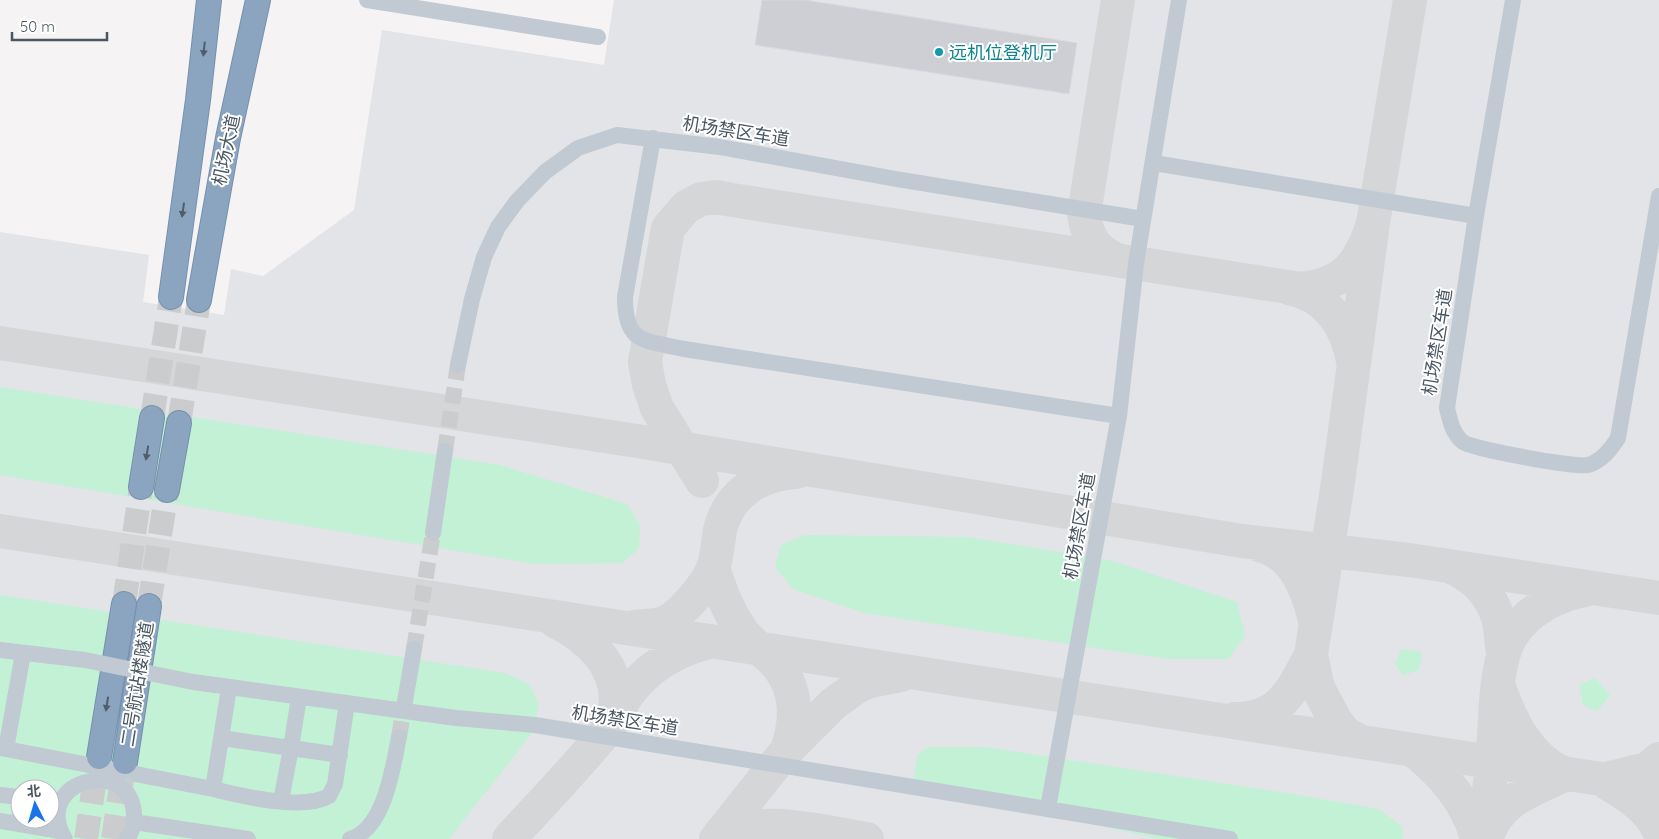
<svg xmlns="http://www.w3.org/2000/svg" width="1659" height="839" font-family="Quicksand,'Noto Sans SC',sans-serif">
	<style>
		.airport { fill: #e2e4e7; fill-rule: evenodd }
		.green { fill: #c3f1d5; fill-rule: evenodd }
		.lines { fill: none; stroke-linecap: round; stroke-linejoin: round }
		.taxiway { stroke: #d5d6d8; stroke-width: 34 }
		.building { fill: #cdcfd5; stroke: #d7d9de }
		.minor-tunnel { stroke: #caccce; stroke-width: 16; stroke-dasharray: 16 8; stroke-linecap: butt }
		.highway-tunnel { stroke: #caccce; stroke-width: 24; stroke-dasharray: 24 12; stroke-linecap: butt }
		.highway-casing { stroke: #7690ad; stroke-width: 26 }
		.minor { stroke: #c1cad2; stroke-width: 16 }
		.highway { stroke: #8ba5c1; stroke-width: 24 }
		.minor-bridge { stroke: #c1cad2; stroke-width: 16 }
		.oneway { fill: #505e6b }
		.culture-dot { fill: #0f9aa8; stroke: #fff; stroke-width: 2 }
		.labels { text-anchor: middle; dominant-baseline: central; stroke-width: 4; stroke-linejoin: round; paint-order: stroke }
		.culture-label { font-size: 18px; fill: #0d838f; stroke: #fff; text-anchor: start }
		.street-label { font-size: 18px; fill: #4a5661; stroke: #fff }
	</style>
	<rect width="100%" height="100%" fill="#f5f3f3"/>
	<path class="airport" d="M614 0H1659V839H0V232L149 255 143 302 224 315 231 269 263 276 354 210 382 30 604 65ZM20 789H50V819H20Z"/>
	<path class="green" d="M0 387 500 465 627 504 640 525 639 549 622 563 535 564 0 475Z
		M805 535 968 537 1109 560 1237 602 1245 636 1228 659H1168L864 613 793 589 775 567 781 545Z
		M0 595 505 673 529 684 539 704 533 732 449 839H0ZM20 789H50V819H20Z
		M1401 649 1422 652 1419 670 1403 675 1395 664Z
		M1595 678 1610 695 1597 711 1583 705 1580 685Z
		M929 747H985L1293 794 1378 809 1402 826 1403 839H1159L934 789 914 778 917 755Z"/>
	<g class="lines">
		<path class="taxiway" d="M1118 0 1084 214C1087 238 1096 251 1119 261
			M1289 288C1326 295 1347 325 1353 361
			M0 343 637 441 1242 541 1409 560 1659 598
			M702 481 657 408 649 385 645 362 668 228 686 207 701 199 716 197 732 200 1301 289C1345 284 1360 264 1373 223
			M0 531 1659 788
			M1259 545C1294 553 1307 588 1315 620
			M1451 567C1473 576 1491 594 1498 618 1501 629 1501 641 1503 653
			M713 568C721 592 729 614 744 634 754 646 768 654 778 666 798 691 797 721 787 750
			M555 621C592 640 624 670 614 716
			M634 627C643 626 653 626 661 624 678 619 707 585 713 568 717 557 718 543 720 530 729 493 760 474 796 472
			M1500 690C1512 723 1529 758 1563 773
			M1235 719C1281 719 1292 690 1311 655
			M1361 742 1345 733 1335 720 1318 688 1311 655 1338 482 1373 223 1410 0
			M1413 750C1442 773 1468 802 1477 839
			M1610 778 1647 769 1659 759
			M1607 783C1627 795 1649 808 1659 831
			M509 839C542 803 576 768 607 730 615 720 620 705 628 694 647 667 678 649 710 642
			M716 839 787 750 833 704 858 686 870 681 901 675
			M718 839C760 813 820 832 867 839
			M1482 839C1486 814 1490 788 1492 763 1496 728 1493 664 1512 635 1528 609 1560 594 1589 589
			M1486 839C1500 797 1530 793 1565 774"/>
	</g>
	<path class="building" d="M762 0H805L1077 43 1069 94 755 45Z"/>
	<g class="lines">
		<path class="minor-tunnel" d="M445 451 458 365
			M414 649 433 533
			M399 737 405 701"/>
		<path class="highway-tunnel" d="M152 418 171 297
			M179 423 199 300
			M124 604 141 487
			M149 606 167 490
			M86 839 98 758
			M113 839 124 767"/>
		<g class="highway-casing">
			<path id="highway" d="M171 297 198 100 209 0
				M199 300 228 138 258 0
				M141 487 152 418
				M167 490 179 423
				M99 757 124 604
				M125 762 149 606"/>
		</g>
		<path class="minor" d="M367 0 598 37
			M1513 0 1476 216 1447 408C1450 420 1452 433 1463 442 1472 449 1577 468 1588 465 1602 461 1611 449 1618 438L1659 196
			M653 138 625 297C625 345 645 340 684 349L1119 416
			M1154 163 1476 216
			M458 365 472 299 484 257 498 227 517 201 545 172 578 148 617 135 720 147 896 179 1143 219
			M433 533 445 451
			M0 650 85 660
			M193 682 456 718 535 725 1230 839
			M405 701 414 649
			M221 738 291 748 299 697
			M0 748 6 749 23 653
			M6 749 213 789 229 688
			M213 789C241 796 303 811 329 796L335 784 347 703
			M0 795 20 797
			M281 801 291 748 340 755
			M1048 808 1119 416 1136 264 1179 0
			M0 821 60 831
			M134 822 248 839
			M65 839C30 780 131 755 134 814 134 822 133 832 127 839
			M350 839C385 829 393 766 399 737"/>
		<use href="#highway" class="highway"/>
		<path class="minor-bridge" d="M85 660 193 682"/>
	</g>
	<defs><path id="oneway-solid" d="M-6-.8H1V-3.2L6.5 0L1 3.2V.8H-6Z" transform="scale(1.25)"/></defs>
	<g class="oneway">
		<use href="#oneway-solid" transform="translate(204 49) rotate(96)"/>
		<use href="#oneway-solid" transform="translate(183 210) rotate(98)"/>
		<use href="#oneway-solid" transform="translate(147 453) rotate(99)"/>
		<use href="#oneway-solid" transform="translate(107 704) rotate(99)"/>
	</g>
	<circle class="culture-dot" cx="939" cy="52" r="5"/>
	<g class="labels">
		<g class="culture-label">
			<text x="949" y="52">远机位登机厅</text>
		</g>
		<g class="street-label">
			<text transform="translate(736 131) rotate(9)">机场禁区车道</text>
			<text transform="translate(226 150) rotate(-78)">机场大道</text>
			<text transform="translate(1437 342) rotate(-81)">机场禁区车道</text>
			<text transform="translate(1079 526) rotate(-80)">机场禁区车道</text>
			<text transform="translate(137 684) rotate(-81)">二号航站楼隧道</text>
			<text transform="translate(625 720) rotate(9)">机场禁区车道</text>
		</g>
	</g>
	<g transform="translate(35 804) rotate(355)"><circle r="24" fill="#ffffff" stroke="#b7bbc0"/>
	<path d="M0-4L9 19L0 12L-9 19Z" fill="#1a73e8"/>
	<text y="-8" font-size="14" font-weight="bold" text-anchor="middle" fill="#4a5661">北</text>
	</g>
	<path d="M12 32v8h95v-8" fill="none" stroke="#4a5661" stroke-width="2.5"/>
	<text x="20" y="32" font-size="15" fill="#4a5661" stroke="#ffffff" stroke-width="4" paint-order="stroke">50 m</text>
</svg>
